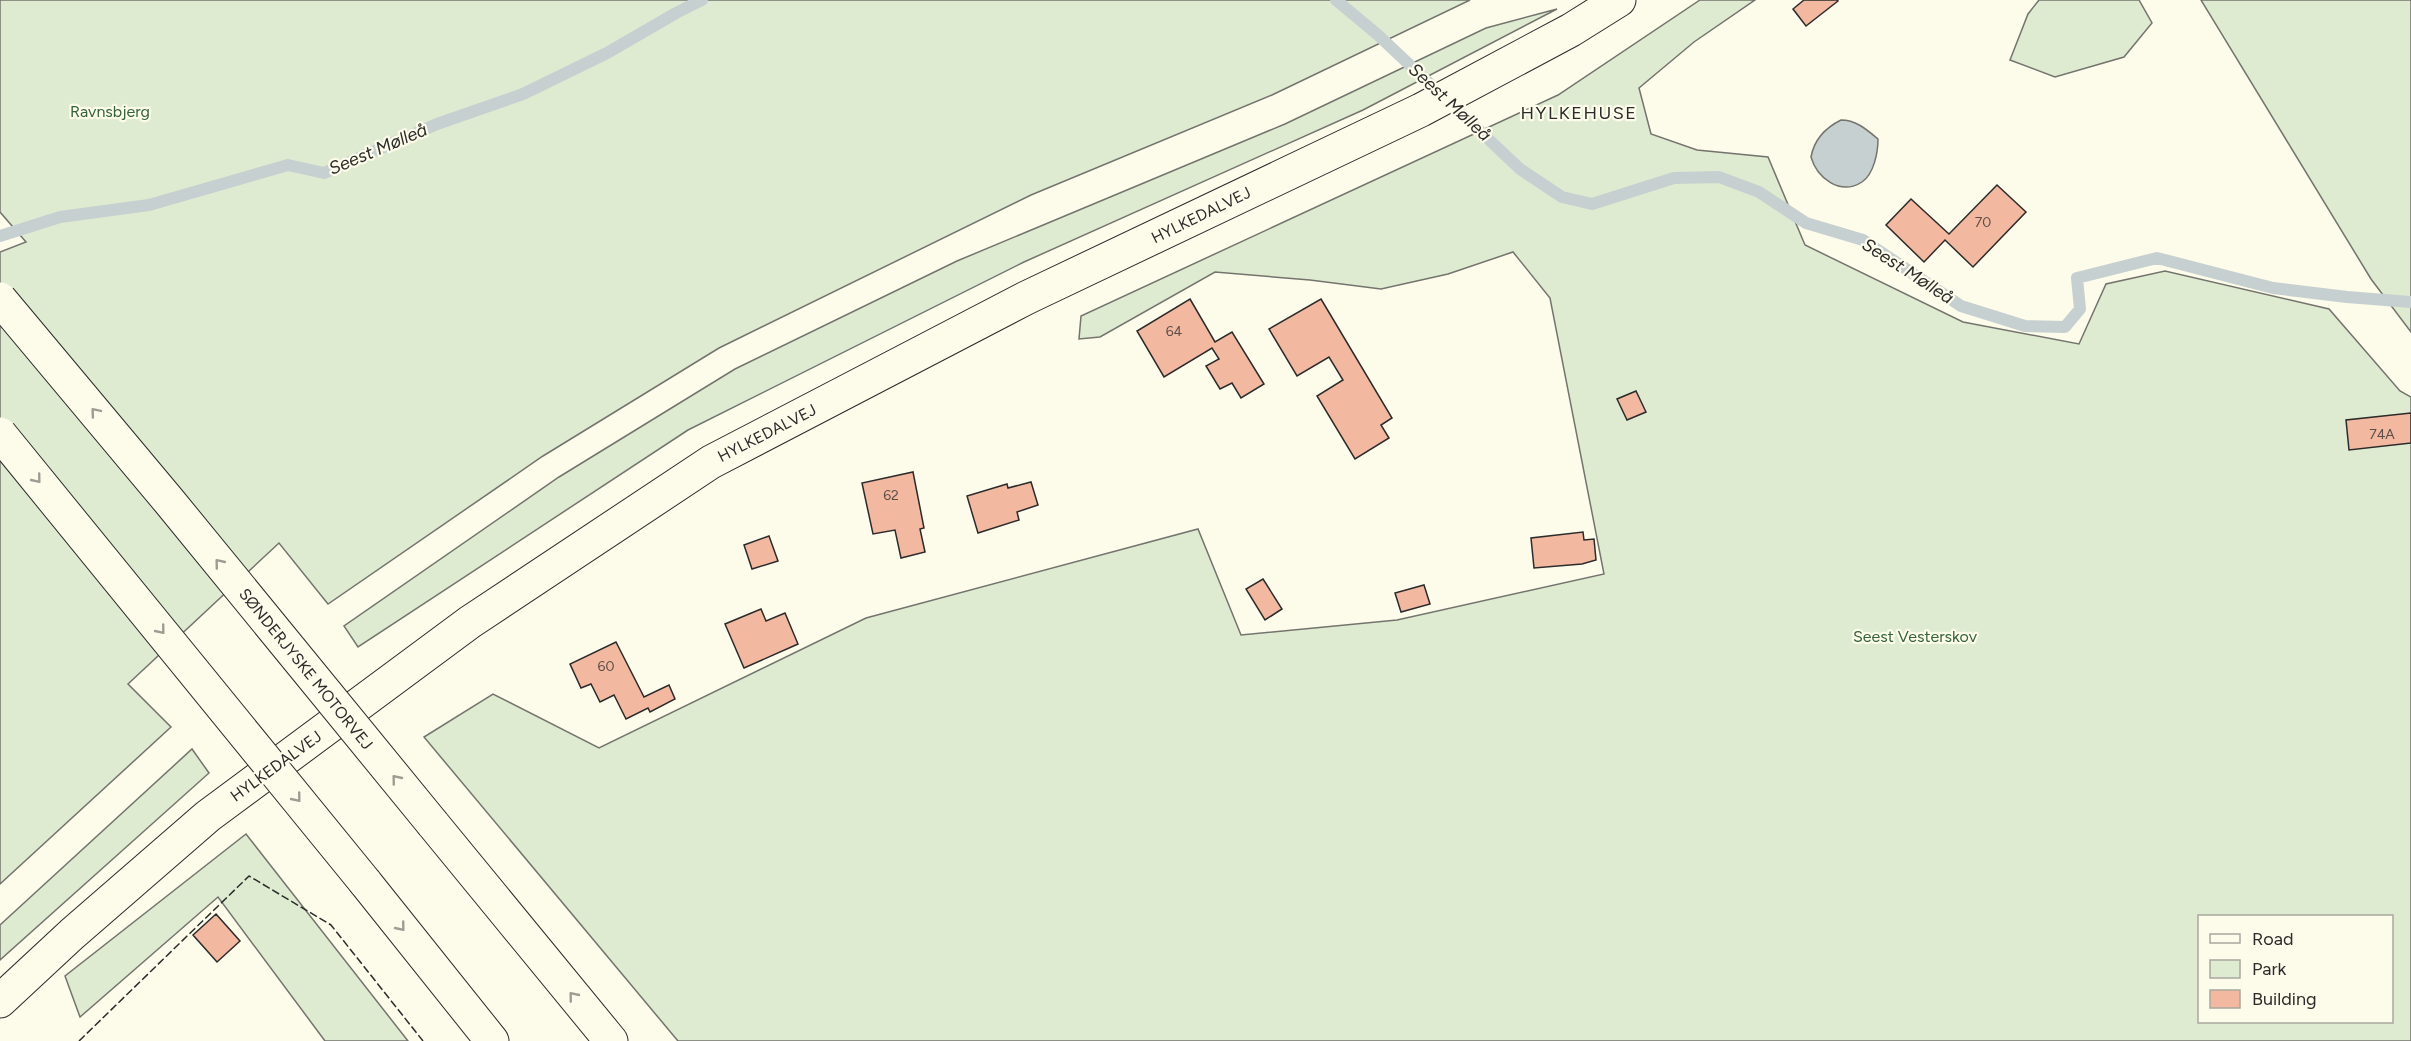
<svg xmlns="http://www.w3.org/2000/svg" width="2411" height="1041" font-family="Figtree,sans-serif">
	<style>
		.green { fill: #deebd1; stroke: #74746e; stroke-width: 1.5; fill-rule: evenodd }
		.water { fill: #c7d0d0; stroke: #74746e; stroke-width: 1.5 }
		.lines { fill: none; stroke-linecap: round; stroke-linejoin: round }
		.stream { stroke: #c7d0d0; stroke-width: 12 }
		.building { fill: #f2b8a0; stroke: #2b2b2b; stroke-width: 1.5 }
		.tertiary-casing { stroke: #2b2b2b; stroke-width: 35 }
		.motorway-casing { stroke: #2b2b2b; stroke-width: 35 }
		.tertiary { stroke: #fdfbea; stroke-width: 33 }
		.motorway { stroke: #fdfbea; stroke-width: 33 }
		.motorway-bridge-casing { stroke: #2b2b2b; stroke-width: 35; stroke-linecap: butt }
		.motorway-bridge { stroke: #fdfbea; stroke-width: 33 }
		.fence { stroke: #2b2b2b; stroke-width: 1.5; stroke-dasharray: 8 3; stroke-linecap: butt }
		.oneway { stroke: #9e9d94 }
		.labels { text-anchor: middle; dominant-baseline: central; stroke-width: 4.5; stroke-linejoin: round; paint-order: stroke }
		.number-label { font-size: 14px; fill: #5d4e48 }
		.park-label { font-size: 16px; fill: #34623c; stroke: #fdfbea }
		.street-label { font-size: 16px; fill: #2b2b2b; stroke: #fdfbea }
		.water-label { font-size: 18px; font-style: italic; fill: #2b2b2b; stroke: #fdfbea }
		.neighbourhood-label { font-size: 18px; letter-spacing: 1.5px; fill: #2b2b2b; stroke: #fdfbea }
	</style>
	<rect width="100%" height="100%" fill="#fdfbea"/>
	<path class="green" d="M0 0H1470L1272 95 1031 195 719 348 543 456 328 604 279 543 128 684 171 727 0 884V252L26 242 0 212Z
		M1700 0H1755L1694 42 1639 88 1651 134 1697 150 1768 157 1805 245 1963 322 2079 344 2106 284 2165 271 2329 309 2400 391 2411 397V1041H678L424 737 493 694 599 748 866 618 1198 529 1241 635 1397 620 1604 574 1550 298 1513 252 1448 274 1381 289 1310 280 1215 272 1100 337 1079 339 1081 316 1558 95ZM2200 916H2392V1022H2200Z
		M2039 0H2139L2152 23 2124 57 2055 77 2010 60 2028 14Z
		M2201 0H2411V332L2371 279Z
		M1557 9 1363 110 1024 262 688 430 358 647 344 626 559 477 735 369 957 261 1285 124 1486 28Z
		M192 749 209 773 0 960V925Z
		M246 834 408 1041H325L218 897 80 1017 65 976Z"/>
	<path class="water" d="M1841 120C1856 120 1866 129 1878 139 1878 152 1874 174 1862 182 1840 196 1817 178 1811 157 1814 140 1825 128 1841 120Z"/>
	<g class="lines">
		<path class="stream" d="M1336 0 1378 35 1520 169 1562 197 1592 204 1674 178 1719 177 1759 192 1806 223 1863 240 1961 306 2025 326 2065 327 2080 309 2077 278 2157 258 2273 288 2347 297 2411 302
			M0 236 60 217 149 205 288 165 324 173 437 124 523 94 607 53 676 13 702 0"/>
	</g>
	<path class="building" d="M1804 0H1837L1838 1 1806 26 1793 9Z
		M1997 185 2026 212 1973 267 1945 240 1924 262 1886 225 1911 199 1949 234Z
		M1190 299 1215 342 1232 332 1264 384 1241 398 1232 383 1220 389 1206 366 1219 359 1212 348 1164 377 1137 331Z
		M1321 299 1392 418 1381 425 1389 438 1355 459 1317 396 1343 380 1329 357 1297 376 1269 329Z
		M1636 391 1646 412 1627 420 1617 399Z
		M2411 413V443L2349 450 2346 420Z
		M913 472 924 528 920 529 925 552 901 558 895 530 873 534 862 483Z
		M1031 482 1038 505 1017 512 1019 520 978 533 967 496 1007 484 1008 488Z
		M1583 532 1584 540 1594 539 1596 560 1582 564 1534 568 1531 538Z
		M769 536 778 561 752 569 744 545Z
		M1263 579 1282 609 1265 620 1246 589Z
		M1424 585 1430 604 1401 612 1395 593Z
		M761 609 766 621 785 613 798 644 744 668 725 624Z
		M616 642 644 697 669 685 675 699 650 712 648 708 626 719 614 695 600 702 591 684 581 688 570 664Z
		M216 914 240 941 217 962 193 935Z"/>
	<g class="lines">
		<g class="tertiary-casing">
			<path id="tertiary" d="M0 1001 72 934 208 816 470 622 711 462 1026 298 1421 110 1571 30 1619 0"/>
		</g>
		<g class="motorway-casing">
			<path id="motorway" d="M433 824 611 1041
				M365 882 492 1041"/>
		</g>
		<use href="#tertiary" class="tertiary"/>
		<use href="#motorway" class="motorway"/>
		<g class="motorway-bridge-casing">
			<path id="motorway-bridge" d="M0 299 169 501 433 824
				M0 434 365 882"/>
		</g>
		<use href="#motorway-bridge" class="motorway-bridge"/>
		<path class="fence" d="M79 1041 249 876 331 925 423 1041"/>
	</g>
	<defs><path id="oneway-chevron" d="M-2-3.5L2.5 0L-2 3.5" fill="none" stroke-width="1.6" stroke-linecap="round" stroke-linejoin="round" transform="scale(1.5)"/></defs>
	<g class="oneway">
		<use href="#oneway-chevron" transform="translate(95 412) rotate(-130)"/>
		<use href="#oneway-chevron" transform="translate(37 479) rotate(51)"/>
		<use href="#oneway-chevron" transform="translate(219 563) rotate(-129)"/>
		<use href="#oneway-chevron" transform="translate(161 630) rotate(51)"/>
		<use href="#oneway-chevron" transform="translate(396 779) rotate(-129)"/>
		<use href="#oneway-chevron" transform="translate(297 798) rotate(51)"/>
		<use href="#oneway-chevron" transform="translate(401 927) rotate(51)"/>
		<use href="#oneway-chevron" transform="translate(573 996) rotate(-129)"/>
	</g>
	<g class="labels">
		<g class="number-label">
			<text x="1983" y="222">70</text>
			<text x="1174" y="331">64</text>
			<text x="2382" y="434">74A</text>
			<text x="891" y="495">62</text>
			<text x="606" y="666">60</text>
		</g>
		<g class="park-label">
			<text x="110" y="111">Ravnsbjerg</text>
			<text x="1915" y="636">Seest Vesterskov</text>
		</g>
		<g class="street-label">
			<text transform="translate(1201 215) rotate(-26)">HYLKEDALVEJ</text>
			<text transform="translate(767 433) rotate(-27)">HYLKEDALVEJ</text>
			<text transform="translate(306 669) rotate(51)">SØNDERJYSKE MOTORVEJ</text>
			<text transform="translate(276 766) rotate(-36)">HYLKEDALVEJ</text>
		</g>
		<g class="water-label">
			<text transform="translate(1450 102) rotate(43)">Seest Mølleå</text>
			<text transform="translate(378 149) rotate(-23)">Seest Mølleå</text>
			<text transform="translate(1908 271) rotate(33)">Seest Mølleå</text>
		</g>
		<g class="neighbourhood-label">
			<text x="1579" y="113">HYLKEHUSE</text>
		</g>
	</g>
	<rect x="2198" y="915" width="195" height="108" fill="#fdfbea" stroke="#a9a89e" stroke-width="1.5"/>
	<rect x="2210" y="934" width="30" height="9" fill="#fdfbea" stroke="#a9a89e" stroke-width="1.5"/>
	<text x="2252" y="945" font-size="18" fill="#2b2b2b">Road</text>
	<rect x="2210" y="960" width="30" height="18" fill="#deebd1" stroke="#a9a89e" stroke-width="1.5"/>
	<text x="2252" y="975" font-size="18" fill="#2b2b2b">Park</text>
	<rect x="2210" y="990" width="30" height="18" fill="#f2b8a0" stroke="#a9a89e" stroke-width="1.5"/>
	<text x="2252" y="1005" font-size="18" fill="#2b2b2b">Building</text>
</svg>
